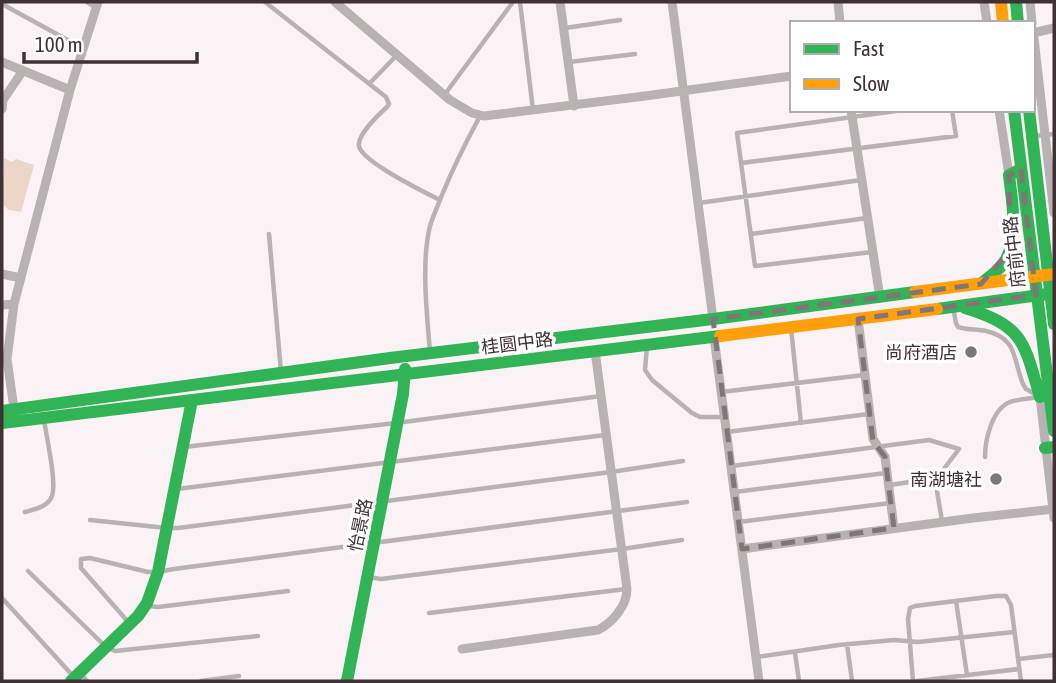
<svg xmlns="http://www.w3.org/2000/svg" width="1056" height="683" font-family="'Asap Condensed','Noto Sans SC',sans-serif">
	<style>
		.green { fill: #ecd5c9 }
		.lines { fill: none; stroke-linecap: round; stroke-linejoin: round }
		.lane { stroke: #b8b2b2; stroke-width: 4.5 }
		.street { stroke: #b8b2b2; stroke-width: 9 }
		.fast { stroke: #30b455; stroke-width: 12 }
		.slow { stroke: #ff9f0a; stroke-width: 12 }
		.marked { fill: none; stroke: #817578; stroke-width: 5; stroke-dasharray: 14 9; stroke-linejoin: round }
		.poi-dot { fill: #817578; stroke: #fff; stroke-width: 2.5 }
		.labels { text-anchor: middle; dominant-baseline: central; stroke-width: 7; stroke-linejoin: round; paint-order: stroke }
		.street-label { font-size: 18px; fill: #403136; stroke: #fff }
		.poi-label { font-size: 18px; fill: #403136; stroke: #fff; text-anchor: end }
	</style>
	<rect width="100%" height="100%" fill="#faf2f4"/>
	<path class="green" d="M4 158 12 162 16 159 34 165 21 212 9 210 2 204Z"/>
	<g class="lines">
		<path class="lane" d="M87 2 95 7
			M265 2 386 97 389 104 387 107C379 114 357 135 359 146 362 162 424 192 440 200
			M520 2 533 110
			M2 4 84 49
			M565 28 620 20
			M569 62 635 54
			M369 84 397 55
			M445 94 513 2
			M1034 136 1054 134
			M741 163 956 136 952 110
			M699 203 861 180
			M269 234 281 372
			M751 234 867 218
			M872 252 755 266 737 133 903 110
			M953 307 956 323 958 327C967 330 977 329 986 331 1018 338 1013 360 1023 384L1026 389 1035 394
			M791 328 801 423
			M647 346 645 370 652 380 692 413 700 417H724
			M430 352C427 315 421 262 430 226 433 216 438 205 442 195 453 168 466 142 480 116
			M721 392 864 375
			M727 432 869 414
			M184 447 396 423 601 396
			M985 457C985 440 992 409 1010 402 1019 399 1029 399 1038 397
			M732 466 929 440 959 449 937 478V491L942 521
			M890 485 937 478
			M177 489 605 435
			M735 492 886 473
			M25 512C35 509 48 507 52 496 57 481 46 436 44 419
			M90 520 167 528H178L611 472 683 461
			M739 522 890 503
			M28 571 106 647 115 651 258 636
			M368 577 381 579 622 549 682 540
			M2 598 74 677
			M956 601 967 675
			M149 606 158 607 288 591
			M429 613 626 589
			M129 623 81 568V559L90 558 148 572H158L174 569 687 502
			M847 644 852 681
			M795 653 799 681
			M757 657 839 645 894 640 918 642 1014 632
			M1018 659 1054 655
			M80 673 87 681
			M201 681 239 676
			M913 681 908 619 910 608 915 606 996 596H1006L1011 605 1021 681
			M917 681 1019 669"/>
		<path class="street" d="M335 2 450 100 472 113 484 116 645 96 792 76
			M560 2 574 106
			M672 2C685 108 700 213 713 319
			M838 2 840 23
			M984 2 987 23
			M1030 2 1032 23
			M1033 30 1054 213
			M1033 33 1054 28
			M2 62 70 90
			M2 109 3 100 22 72
			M851 110 880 298
			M999 110 1009 175
			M2 274 21 278
			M2 305 14 304
			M858 319 873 439 885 457 894 528
			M714 337 759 681
			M1040 397 1054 518
			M14 409 7 359 14 304 70 90 98 2
			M742 549 973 518 1054 509
			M462 649 598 630C612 623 627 606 627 589L595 351"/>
		<path class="fast" d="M1016 2 1018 23
			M1014 110 1054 431
			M1029 110 1054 324
			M982 283C989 277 998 271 1003 264 1020 240 1012 202 1009 175L1021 169
			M965 308C1024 326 1024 342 1040 397
			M937 309 1054 293
			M2 411 390 358 713 319 915 292
			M2 423 720 336
			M1045 448 1054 447
			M71 681 138 616 147 603 158 572 192 400
			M347 681 403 394 405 369"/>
		<path class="slow" d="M1001 2 1003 23
			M915 292 1054 274
			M720 336 937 309"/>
	</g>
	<path class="marked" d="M1021 169 1036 295 858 319 873 441 885 457 894 528 742 549 713 319 981 284 1010 250 1009 175Z"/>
	<g class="poi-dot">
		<circle cx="971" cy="352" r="7"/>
		<circle cx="996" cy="479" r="7"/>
	</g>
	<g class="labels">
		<g class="street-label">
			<text transform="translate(1014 252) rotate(-97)">府前中路</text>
			<text transform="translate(517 343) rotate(-7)">桂圆中路</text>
			<text transform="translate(360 525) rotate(-78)">怡景路</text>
		</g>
		<g class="poi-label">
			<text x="957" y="352">尚府酒店</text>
			<text x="982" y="479">南湖塘社</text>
		</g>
	</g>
	<rect width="1056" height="683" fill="none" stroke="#403136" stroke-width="7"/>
	<rect x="790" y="21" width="245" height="91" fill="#ffffff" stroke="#b3adaf" stroke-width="2"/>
	<rect x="804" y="44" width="35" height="10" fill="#30b455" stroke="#b3adaf" stroke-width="2"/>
	<text x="853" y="56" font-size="21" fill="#403136">Fast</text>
	<rect x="804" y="79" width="35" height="10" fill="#ff9f0a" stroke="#b3adaf" stroke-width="2"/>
	<text x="853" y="91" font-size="21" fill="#403136">Slow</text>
	<path d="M24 52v10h173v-10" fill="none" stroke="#403136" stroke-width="3.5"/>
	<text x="35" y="52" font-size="21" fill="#403136" stroke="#ffffff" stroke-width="5" paint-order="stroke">100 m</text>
</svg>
